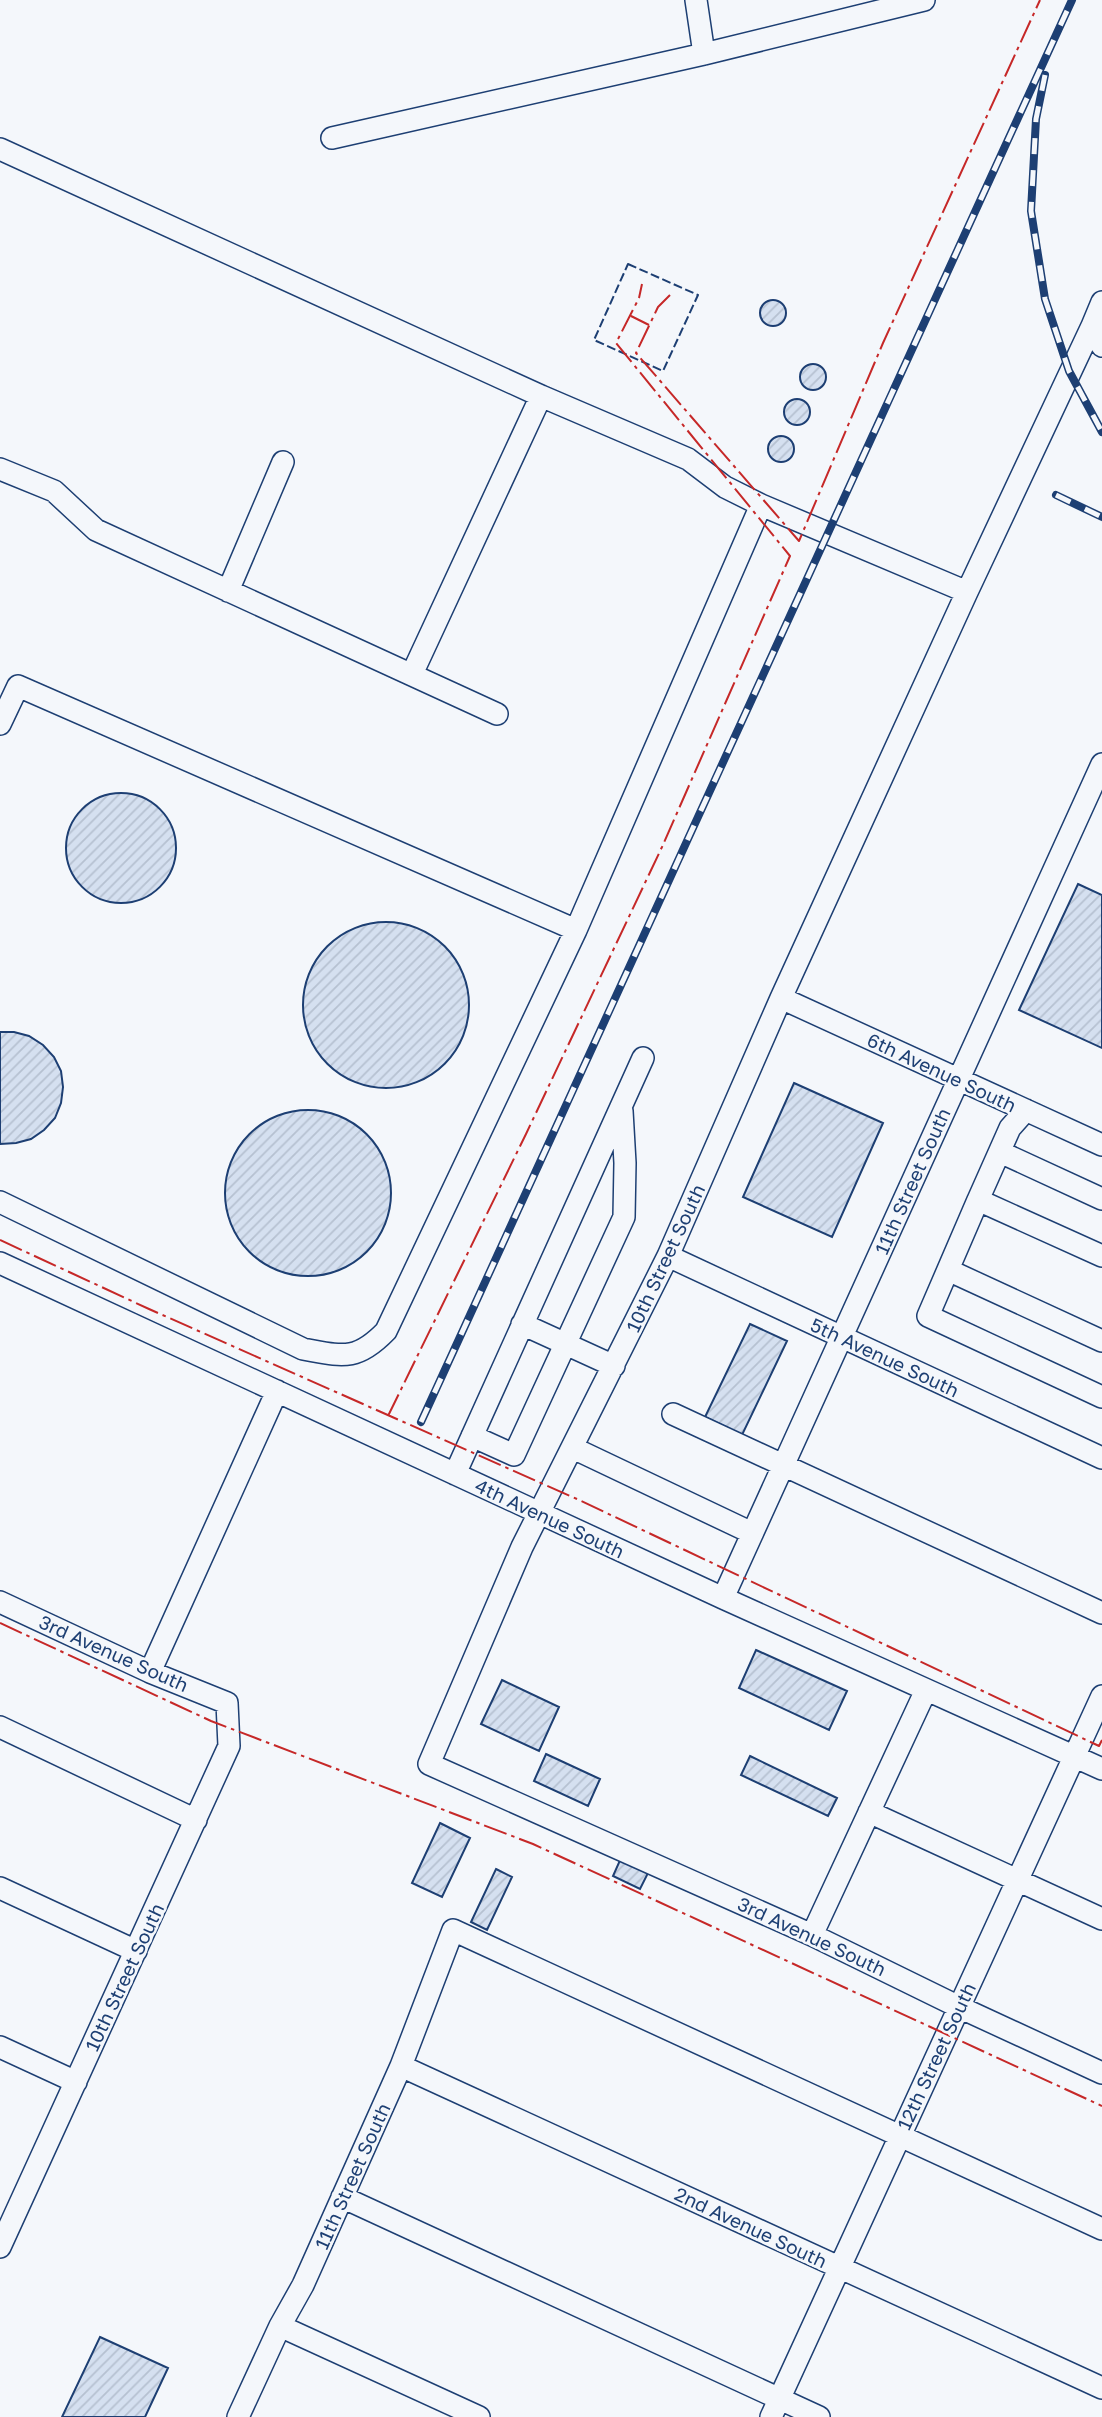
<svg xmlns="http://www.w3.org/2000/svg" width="1102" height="2417" font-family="'Golos Text',sans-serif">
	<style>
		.building { fill: url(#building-hatch); stroke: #1d3f73; stroke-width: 2 }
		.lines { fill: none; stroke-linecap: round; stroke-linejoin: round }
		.minor-casing { stroke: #1d3f73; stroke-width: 24 }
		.minor { stroke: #f4f7fb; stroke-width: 21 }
		.rail-casing { stroke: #1d3f73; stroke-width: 8 }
		.rail { stroke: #f4f7fb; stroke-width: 5; stroke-dasharray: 16; stroke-linecap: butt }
		.fence { stroke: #1d3f73; stroke-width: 2; stroke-dasharray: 9 3.5; stroke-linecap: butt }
		.power { stroke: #c62828; stroke-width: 2; stroke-dasharray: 24 5 3.5 5; stroke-linecap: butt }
		.labels { text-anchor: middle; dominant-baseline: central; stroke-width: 5; stroke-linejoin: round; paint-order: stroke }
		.street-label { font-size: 19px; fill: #1d3f73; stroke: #f4f7fb }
	</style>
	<defs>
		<pattern id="building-hatch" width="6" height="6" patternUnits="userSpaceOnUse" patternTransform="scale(1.75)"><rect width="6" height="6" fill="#d5e0f0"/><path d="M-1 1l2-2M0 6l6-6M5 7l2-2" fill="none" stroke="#b6c1d1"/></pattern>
	</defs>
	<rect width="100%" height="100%" fill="#f4f7fb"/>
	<path class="building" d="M760 313a13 13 0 1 1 26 0a13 13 0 1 1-26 0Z
		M800 377a13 13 0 1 1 26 0a13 13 0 1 1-26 0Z
		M784 412a13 13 0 1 1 26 0a13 13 0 1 1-26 0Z
		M768 449a13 13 0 1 1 26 0a13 13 0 1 1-26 0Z
		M66 848a55 55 0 1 1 110 0a55 55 0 1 1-110 0Z
		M1078 884 1102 895V1048L1019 1010Z
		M303 1005a83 83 0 1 1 166 0a83 83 0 1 1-166 0Z
		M0 1032H14L29 1036 43 1045 54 1057 61 1071 63 1087 61 1103 55 1118 44 1130 31 1139 16 1143 0 1144Z
		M794 1083 883 1123 832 1237 743 1197Z
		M225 1193a83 83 0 1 1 166 0a83 83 0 1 1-166 0Z
		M750 1324 787 1341 742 1435 705 1417Z
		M756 1650 847 1691 829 1730 739 1688Z
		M502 1680 559 1707 539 1751 481 1724Z
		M546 1754 600 1779 588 1806 534 1781Z
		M750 1756 837 1798 828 1816 741 1775Z
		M440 1823 470 1838 442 1897 412 1883Z
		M621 1858 649 1871 640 1889 613 1876Z
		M496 1869 512 1877 487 1930 471 1922Z
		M100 2337 168 2368 145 2417H62Z"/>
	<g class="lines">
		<g class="minor-casing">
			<path id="minor" d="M696 0 704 54
				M332 138 704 54 924 0
				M0 149 541 396 688 459 725 487 761 505 576 930 386 1331C356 1362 342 1356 303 1349L0 1202
				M1102 302 1092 326 1102 346
				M1092 326 967 592 781 998 668 1256 522 1547 429 1764 812 1935 959 2007 1102 2073
				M0 469 54 491 96 530 497 714
				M761 505 967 592
				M228 591 283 462
				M412 674 541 396
				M0 724 18 686 576 930
				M781 998 1102 1145
				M1026 1110 1010 1128 978 1200 1102 1256
				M1000 1152 1102 1199
				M978 1200 928 1316 1102 1397
				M668 1256 1102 1458
				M0 1263 723 1598 1102 1769
				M948 1270 1102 1341
				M522 1324 614 1366
				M673 1414 1102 1613
				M472 1436 514 1455 624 1217 625 1163 622 1111
				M573 1448 752 1533
				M455 1474 643 1058
				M723 1598 1102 764
				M0 1602 150 1672 227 1703 229 1746 0 2247
				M150 1672 277 1391
				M0 1727 196 1820
				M869 1812 1102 1919
				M0 1888 136 1951
				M812 1935 926 1690
				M0 2047 76 2082
				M401 2066 1102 2388
				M342 2197 819 2417
				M280 2326 479 2417
				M238 2417 280 2326 303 2285 401 2066 453 1930 1102 2229
				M771 2417 1102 1696"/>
		</g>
		<use href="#minor" class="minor"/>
		<g class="rail-casing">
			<path id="rail" d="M1045 75 1036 119 1031 211 1045 299 1069 371 1102 432
				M1056 495 1102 517
				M421 1422 1072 0"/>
		</g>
		<use href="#rail" class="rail"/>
		<path class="fence" d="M628 264 698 295 663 371 594 340Z"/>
		<path class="power" d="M670 295 658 307 636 353 799 541 883 343 1040 0
			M631 316 649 325
			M0 1240 149 1309 577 1499 1099 1746 1102 1740
			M388 1416 526 1134 662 847 790 556 616 343 639 298 642 284
			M0 1623 211 1721 533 1844 1102 2106"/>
	</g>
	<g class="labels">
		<g class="street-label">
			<text transform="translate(942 1072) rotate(25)">6th Avenue South</text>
			<text transform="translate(912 1181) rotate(-66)">11th Street South</text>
			<text transform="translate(665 1258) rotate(-65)">10th Street South</text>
			<text transform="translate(885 1357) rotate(25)">5th Avenue South</text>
			<text transform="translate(550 1518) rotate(25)">4th Avenue South</text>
			<text transform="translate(114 1653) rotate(24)">3rd Avenue South</text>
			<text transform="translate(812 1936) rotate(25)">3rd Avenue South</text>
			<text transform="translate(124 1977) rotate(-65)">10th Street South</text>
			<text transform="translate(936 2056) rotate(-65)">12th Street South</text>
			<text transform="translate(352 2176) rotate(-66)">11th Street South</text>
			<text transform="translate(751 2227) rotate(25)">2nd Avenue South</text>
		</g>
	</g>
</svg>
